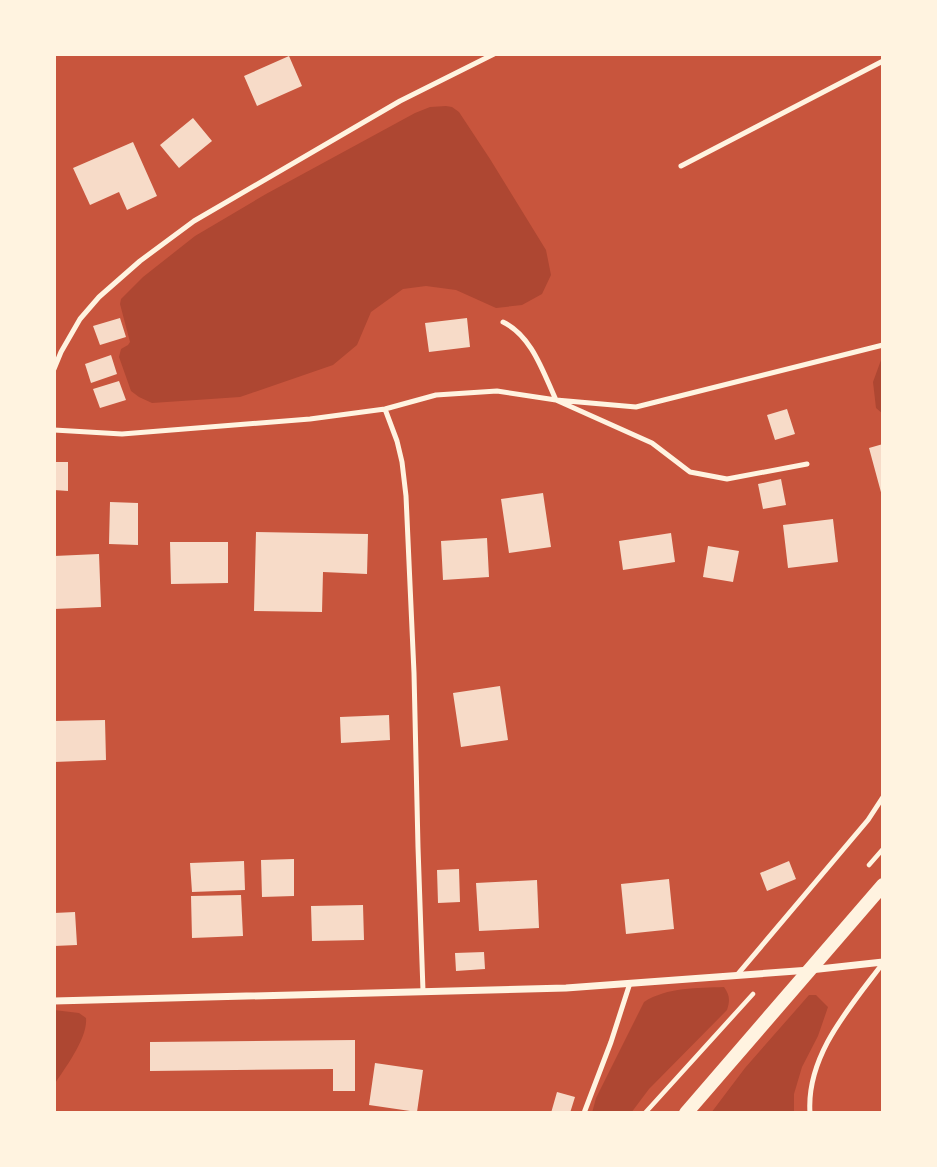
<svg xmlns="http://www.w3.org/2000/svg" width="937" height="1167" font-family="'Source Sans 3',sans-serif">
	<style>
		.green { fill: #ae4732 }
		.building { fill: #f7dbc8 }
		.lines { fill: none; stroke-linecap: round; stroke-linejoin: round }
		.path { stroke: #fff3e0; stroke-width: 4.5 }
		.service { stroke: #fff3e0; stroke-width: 5 }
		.minor { stroke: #fff3e0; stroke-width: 7 }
		.secondary { stroke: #fff3e0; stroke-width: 14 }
	</style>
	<rect width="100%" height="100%" fill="#c8553d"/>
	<path class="green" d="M446 106 452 107 459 112 490 159 546 250 551 275 542 294 522 305 496 308 456 290 426 286 403 289 371 312 357 345 333 365 240 397 152 403 139 397 131 391 119 357 121 349 128 345 130 342 120 304 121 299 143 277 195 236 266 194 415 113 430 107Z
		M883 359V414L876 408 873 382 881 360Z
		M724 987C730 995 730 1001 727 1010L649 1089 631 1113H592L596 1098 644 1002C667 987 698 988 724 987Z
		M809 995H816L828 1007 818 1036 802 1067 794 1094V1113H711L745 1068Z
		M54 1010 79 1013 86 1018C88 1038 65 1068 54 1085Z"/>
	<path class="building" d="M289 56 302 86 257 106 244 76Z
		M193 118 212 141 179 168 160 145Z
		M133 142 157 196 127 210 119 192 90 205 73 168Z
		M120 318 126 337 100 345 93 326Z
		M467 318 470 347 429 352 425 323Z
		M111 355 117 374 91 383 85 364Z
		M119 381 126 400 100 408 93 389Z
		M787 409 795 434 775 440 767 415Z
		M883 444V496H882L869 448Z
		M54 462H68V491L54 490Z
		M781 479 786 505 763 509 758 484Z
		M543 493 551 547 509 553 501 499Z
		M110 502 138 503V545L109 544Z
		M833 519 838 562 788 568 783 525Z
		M256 532 368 534 367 574 323 572 322 612 254 611Z
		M671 533 675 562 623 570 619 541Z
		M487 538 489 577 443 580 441 541Z
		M170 542H228V583L171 584Z
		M708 546 739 551 733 582 703 577Z
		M99 554 101 607 54 609V556Z
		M500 686 508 740 461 747 453 693Z
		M389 715 390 740 341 743 340 717Z
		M105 720 106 760 54 762V721Z
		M294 859V896L262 897 261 860Z
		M244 861 245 890 192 892 190 863Z
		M789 861 796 879 767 891 760 873Z
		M459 869 460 902 438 903 437 870Z
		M669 879 674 929 626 934 621 884Z
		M537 880 539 928 479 931 476 883Z
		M241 895 243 936 192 938 191 896Z
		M363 905 364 940 312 941 311 906Z
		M75 912 77 945 54 946V913Z
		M484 952 485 969 456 971 455 953Z
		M355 1040V1091H333V1069L150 1071V1042Z
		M375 1063 423 1070 417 1112 369 1105Z
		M557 1092 575 1097 570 1113H551Z"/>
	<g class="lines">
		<path class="path" d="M869 865 883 849
			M645 1113 753 994"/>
		<path class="service" d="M681 166 883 61
			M503 322C532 336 543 372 556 400L652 443 690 472 727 479 807 464
			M54 369 61 352 80 319 99 297 140 261 194 221 400 101 494 54
			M385 409 397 441 402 462 406 496 414 673 418 847 423 991
			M54 430 122 434 310 419 385 409 436 395 497 391 556 400 636 407 883 345
			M737 975 868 820 883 797
			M584 1113 611 1042 630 983
			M810 1113C806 1055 851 1006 883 963"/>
		<path class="minor" d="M54 1001 566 988 810 970 883 962"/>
		<path class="secondary" d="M686 1113 883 885"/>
	</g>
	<rect width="937" height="1167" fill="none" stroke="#fff3e0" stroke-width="112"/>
</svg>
